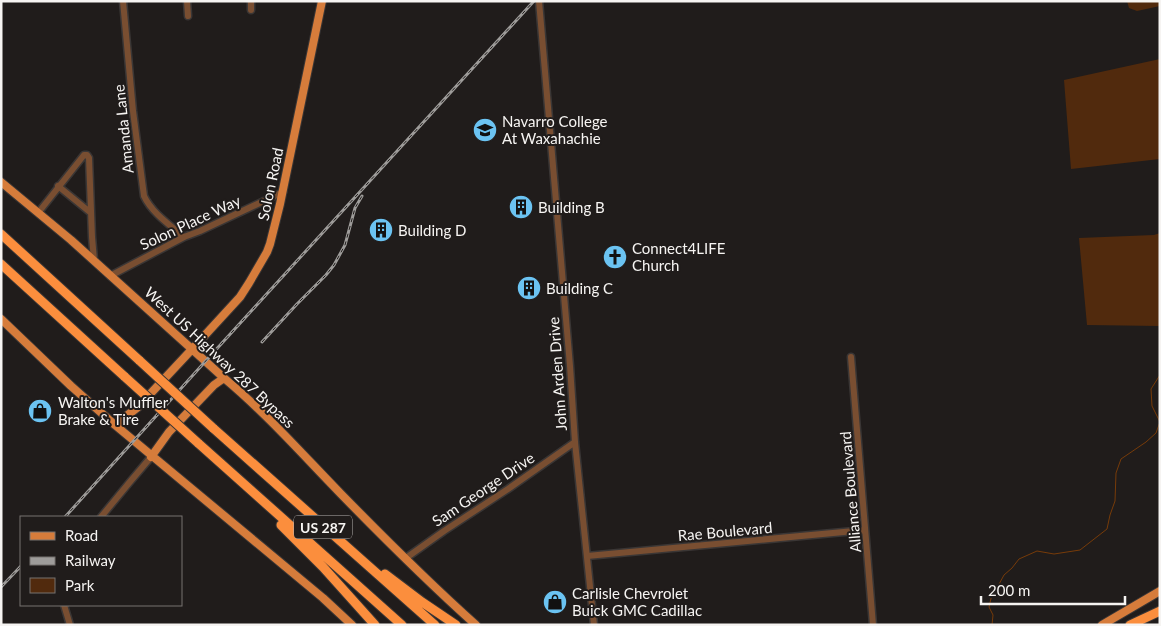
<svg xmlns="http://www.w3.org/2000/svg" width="1161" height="626" font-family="Lato,sans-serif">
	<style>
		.green { fill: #512a0d }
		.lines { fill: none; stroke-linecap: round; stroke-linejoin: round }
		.stream { stroke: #773b09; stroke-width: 1 }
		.minor-casing { stroke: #3a3635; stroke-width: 9 }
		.major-casing { stroke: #3a3635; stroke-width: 10 }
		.highway-casing { stroke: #3a3635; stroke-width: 11 }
		.minor { stroke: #794e31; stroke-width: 6 }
		.major { stroke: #d67c3b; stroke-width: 8 }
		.highway { stroke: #fb8e3d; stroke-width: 9 }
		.rail-casing { stroke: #9e9c9a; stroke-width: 3 }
		.rail { stroke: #201c1b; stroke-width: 1; stroke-dasharray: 4; stroke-linecap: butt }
		.highway-bridge-casing { stroke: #3a3635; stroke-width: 11; stroke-linecap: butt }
		.highway-bridge { stroke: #fb8e3d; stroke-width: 9 }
		.labels { text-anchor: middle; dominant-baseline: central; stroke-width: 4; stroke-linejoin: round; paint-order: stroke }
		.shield { fill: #201c1b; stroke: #b6b3b2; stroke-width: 1 }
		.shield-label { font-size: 14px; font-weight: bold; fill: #f6f4f2 }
		.poi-label { font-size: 15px; fill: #f6f4f2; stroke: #201c1b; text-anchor: start }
		.street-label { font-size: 15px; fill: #f6f4f2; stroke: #201c1b }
	</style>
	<rect width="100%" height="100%" fill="#201c1b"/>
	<path class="green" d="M1127 1H1160V6L1137 11 1129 8Z
		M1160 59V159L1071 169 1064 80Z
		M1160 233V326L1087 325 1079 238 1154 235Z"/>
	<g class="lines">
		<path class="stream" d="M992 625 993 615 989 607 993 590 998 586 1004 575 1012 568 1019 559 1037 551 1054 554 1080 550 1107 529 1110 515 1115 501 1116 473 1121 459 1146 442 1156 433 1160 422 1152 406 1151 389 1160 375"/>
		<g class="minor-casing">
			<path id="minor" d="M123 1 133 111 144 196C152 213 170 225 184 237
				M187 1 188 16
				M251 1V10
				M539 1 570 366 575 442 594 625
				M58 186 91 213
				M38 213 84 155H87L89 158 92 237 94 260
				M110 276 184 237 200 231 283 192
				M851 357 873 625
				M101 517 129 483 151 457
				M587 556 865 530
				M406 558 444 531 508 489 575 442
				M64 605 70 625"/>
		</g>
		<g class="major-casing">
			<path id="major" d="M1 182 71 240 224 378C267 414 303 455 341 494 385 539 429 583 476 625
				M1 319 71 386 115 425 323 598 352 625
				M115 425 138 407 195 346 240 297 249 283 267 252 270 244 280 204 322 1
				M151 457 169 432 214 385 224 378
				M1102 625 1160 591"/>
		</g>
		<g class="highway-casing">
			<path id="highway" d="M1 234 140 361
				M1 264 125 377
				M213 428 435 625
				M198 443 402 625
				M281 525 323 567 375 625
				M385 574 422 602 456 625
				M1130 625 1160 611"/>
		</g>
		<use href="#minor" class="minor"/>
		<use href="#major" class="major"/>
		<use href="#highway" class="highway"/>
		<g class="rail-casing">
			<path id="rail" d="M262 342 297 304 326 275 334 265 345 245 355 208 362 196
				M65 517 212 354 534 1
				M1 587 21 566"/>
		</g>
		<use href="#rail" class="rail"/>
		<g class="highway-bridge-casing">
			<path id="highway-bridge" d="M140 361 213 428
				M125 377 198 443"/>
		</g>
		<use href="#highway-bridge" class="highway-bridge"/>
	</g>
	<defs>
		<g id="university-disc" transform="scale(1.25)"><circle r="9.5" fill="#6bc3f2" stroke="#201c1b"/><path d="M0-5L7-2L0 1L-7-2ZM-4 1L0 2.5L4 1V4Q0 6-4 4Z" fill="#111"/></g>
		<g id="building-disc" transform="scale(1.25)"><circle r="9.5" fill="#6bc3f2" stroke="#201c1b"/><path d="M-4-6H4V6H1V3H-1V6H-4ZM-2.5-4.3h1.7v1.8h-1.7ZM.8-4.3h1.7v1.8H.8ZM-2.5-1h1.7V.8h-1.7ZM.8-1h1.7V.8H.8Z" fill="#111"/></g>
		<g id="church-disc" transform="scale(1.25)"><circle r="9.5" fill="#6bc3f2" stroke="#201c1b"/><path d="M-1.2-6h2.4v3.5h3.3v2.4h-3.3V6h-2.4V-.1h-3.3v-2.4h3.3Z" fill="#111"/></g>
		<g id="shop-disc" transform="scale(1.25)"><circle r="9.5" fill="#6bc3f2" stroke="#201c1b"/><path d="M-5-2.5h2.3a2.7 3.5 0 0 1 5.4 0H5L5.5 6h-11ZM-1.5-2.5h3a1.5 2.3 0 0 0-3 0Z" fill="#111"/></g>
	</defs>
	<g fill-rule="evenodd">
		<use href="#university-disc" x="485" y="130"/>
		<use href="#building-disc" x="521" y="207"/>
		<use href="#building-disc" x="381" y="230"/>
		<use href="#church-disc" x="615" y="257"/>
		<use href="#building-disc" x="529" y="288"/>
		<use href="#shop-disc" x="40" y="411"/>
		<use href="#shop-disc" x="555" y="602"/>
	</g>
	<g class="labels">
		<rect class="shield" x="294" y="515.5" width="58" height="23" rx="4"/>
		<g class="shield-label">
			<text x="323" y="527">US 287</text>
		</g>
		<g class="poi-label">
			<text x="502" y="121">Navarro College<tspan x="502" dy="17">At Waxahachie</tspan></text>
			<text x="538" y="207">Building B</text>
			<text x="398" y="230">Building D</text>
			<text x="632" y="248">Connect4LIFE<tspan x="632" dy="17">Church</tspan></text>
			<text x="546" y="288">Building C</text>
			<text x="58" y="402">Walton's Muffler<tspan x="58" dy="17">Brake &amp; Tire</tspan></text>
			<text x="572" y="593">Carlisle Chevrolet<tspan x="572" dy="17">Buick GMC Cadillac</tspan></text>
		</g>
		<g class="street-label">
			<text transform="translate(123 129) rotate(-96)">Amanda Lane</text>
			<text transform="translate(270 184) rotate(-78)">Solon Road</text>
			<text transform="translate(190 222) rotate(-25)">Solon Place Way</text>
			<text transform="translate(220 357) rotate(43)">West US Highway 287 Bypass</text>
			<text transform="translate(557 374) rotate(-94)">John Arden Drive</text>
			<text transform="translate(483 489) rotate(-34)">Sam George Drive</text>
			<text transform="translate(850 492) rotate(-95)">Alliance Boulevard</text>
			<text transform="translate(725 531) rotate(-5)">Rae Boulevard</text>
		</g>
	</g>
	<rect width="1161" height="626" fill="none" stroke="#f6f4f2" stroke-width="5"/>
	<rect x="20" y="516" width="162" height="90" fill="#201c1b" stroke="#767271"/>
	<rect x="30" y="532" width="25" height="8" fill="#d67c3b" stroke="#767271"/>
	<text x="65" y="541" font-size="15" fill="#f6f4f2">Road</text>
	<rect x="30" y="557" width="25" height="8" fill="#9e9c9a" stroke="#767271"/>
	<text x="65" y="566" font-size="15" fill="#f6f4f2">Railway</text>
	<rect x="30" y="578" width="25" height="15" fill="#512a0d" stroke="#767271"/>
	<text x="65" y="591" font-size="15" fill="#f6f4f2">Park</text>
	<path d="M981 596v8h144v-8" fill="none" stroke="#f6f4f2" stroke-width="2.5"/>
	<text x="988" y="596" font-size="15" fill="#f6f4f2" stroke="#201c1b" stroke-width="4" paint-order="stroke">200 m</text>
</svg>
